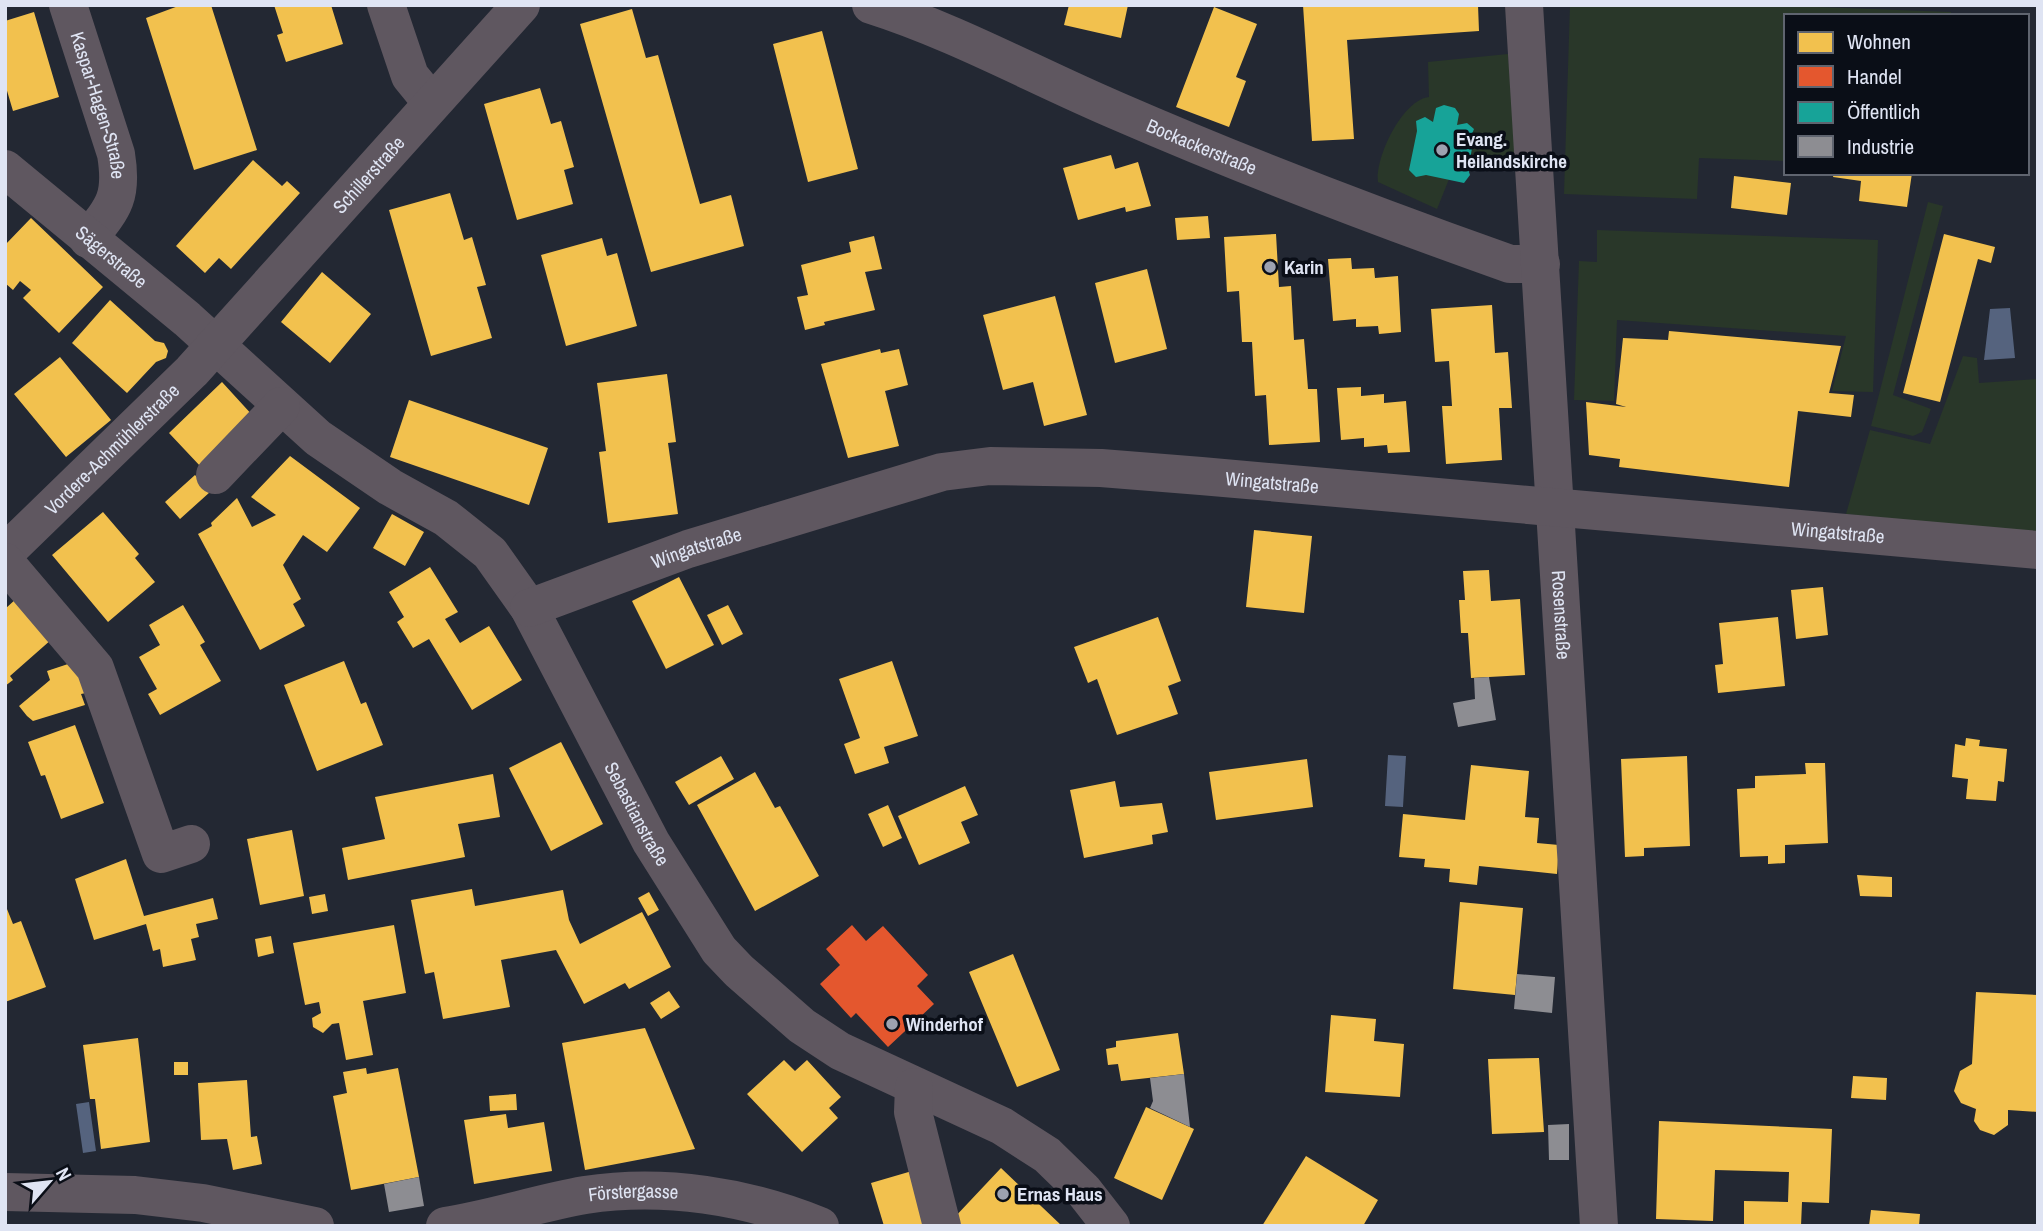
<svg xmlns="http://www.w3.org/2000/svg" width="2043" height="1231" font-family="'Archivo Narrow',sans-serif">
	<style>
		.green { fill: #293729 }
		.water { fill: #55637e }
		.homes { fill: #f2c14e }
		.shops { fill: #e4572e }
		.public { fill: #17a398 }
		.industry { fill: #8d8d92 }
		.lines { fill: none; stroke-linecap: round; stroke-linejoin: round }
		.minor { stroke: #5f5760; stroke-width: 38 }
		.poi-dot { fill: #9da2b0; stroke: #0a0e17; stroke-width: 2.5 }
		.labels { text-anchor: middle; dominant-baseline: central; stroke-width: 7; stroke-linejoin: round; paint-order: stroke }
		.street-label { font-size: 19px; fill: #dfe4f3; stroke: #0a0e17 }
		.poi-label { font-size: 19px; font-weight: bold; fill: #dfe4f3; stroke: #0a0e17; text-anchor: start }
	</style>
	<rect width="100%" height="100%" fill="#232833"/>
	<path class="green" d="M1570 5H1768L1951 12V16H1786V161L1699 158 1697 199 1564 194Z
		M1508 54 1517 157 1470 161 1469 166 1449 179 1437 209 1378 182C1375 158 1402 100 1429 97L1428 62Z
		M1928 202 1943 206 1893 395 1931 409 1922 432 1913 436 1871 426Z
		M1597 230 1878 240 1873 392 1832 391 1846 336 1617 320 1614 401 1574 400 1579 261 1597 262Z
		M1963 356 1977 358 1979 383 2038 379V534L1846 514 1870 430 1930 444Z"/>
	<path class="water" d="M2010 308 2015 358 1984 360 1990 309Z
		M1388 755 1406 756 1403 807 1385 806Z
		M89 1102 96 1151 83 1153 76 1104Z"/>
	<path class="homes" d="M181 5H211L257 150 194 170 146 18Z
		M274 5H331L343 44 286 62 277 35 283 33Z
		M1069 5H1128L1121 38 1064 25Z
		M1303 5H1478L1479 31 1347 40 1354 139 1312 141Z
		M1214 7 1257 24 1236 77 1246 81 1229 127 1176 107Z
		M632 9 646 58 658 55 700 204 731 195 744 246 651 272 580 24Z
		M34 12 59 97 13 111 5 84V21Z
		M822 31 858 169 808 182 773 44Z
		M540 88 551 124 561 121 574 167 564 170 573 204 517 220 484 104Z
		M1111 155 1115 169 1138 162 1151 206 1126 212 1125 207 1078 220 1063 168Z
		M253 160 282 186 287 181 300 193 231 269 219 258 205 273 176 246Z
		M1834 173H1912L1907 207 1859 201 1861 181 1833 177Z
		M1734 176 1791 183 1787 215 1731 208Z
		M450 193 464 240 472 237 486 285 477 287 492 338 431 356 389 210Z
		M1208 216 1210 238 1177 240 1175 218Z
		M31 218 103 287 59 333 23 298 31 290 20 281 13 290 5 283V245Z
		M1276 234 1279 287 1291 286 1294 340 1304 339 1308 389H1317L1320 442 1269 445 1266 395 1255 396 1252 342H1242L1239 291 1227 292 1224 237Z
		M1944 234 1995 247 1991 263 1978 259 1940 402 1903 393Z
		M874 236 882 269 865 272 875 310 824 322 825 325 805 330 797 297 808 295 801 265 851 252 849 242Z
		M602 238 607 256 617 253 637 326 566 346 541 255Z
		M1351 258 1352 269 1374 268 1375 278 1398 276 1401 332 1379 334 1378 326 1356 327V319L1333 321 1328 259Z
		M1147 269 1167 349 1115 363 1095 283Z
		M322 272 371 314 330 363 281 322Z
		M1055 296 1087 415 1044 426 1033 382 1003 390 983 315Z
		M110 300 155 341 164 343 168 351 166 358 156 362 127 393 72 343Z
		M1492 305 1495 353 1508 352 1512 408H1499L1502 460 1446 464 1442 406H1452L1449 361 1435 362 1431 309Z
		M1669 331 1841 346 1829 393 1854 395 1851 417 1798 411 1789 487 1619 467 1620 459 1589 455 1586 402 1626 407 1616 404 1623 338 1668 340Z
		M880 349 881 353 899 349 908 385 885 391 899 446 848 458 821 364Z
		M60 357 111 420 66 457 14 394Z
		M667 374 676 442 668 443 678 514 608 523 599 452 606 451 597 383Z
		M222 382 254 417 201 467 169 433Z
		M1361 387V396L1384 394V403L1406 401 1410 452 1388 453 1387 445 1364 447V438L1341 440 1337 388Z
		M409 400 548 448 529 505 390 457Z
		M290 456 360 508 327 552 303 535 283 565 301 599 293 604 305 626 260 650 198 534 212 526 211 523 237 498 252 527 276 515 251 497Z
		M195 475 210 492 180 519 165 502Z
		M103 512 139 554 135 558 155 582 108 622 52 555Z
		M392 514 424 532 405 566 373 548Z
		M1254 530 1312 536 1304 613 1246 607Z
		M430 567 458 612 445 619 460 643 489 626 522 680 472 710 429 639 413 648 397 622 404 617 389 592Z
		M1489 570 1491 601 1520 599 1525 675 1471 678 1468 633H1461L1459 600H1465L1463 571Z
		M679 577 714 645 666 669 632 601Z
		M1823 587 1828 635 1796 639 1791 590Z
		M17 598 52 639 10 676 13 680 5 686V609Z
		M183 605 205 642 200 645 221 681 160 715 148 694 157 689 139 657 160 645 149 625Z
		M728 605 743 634 722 645 707 615Z
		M1158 617 1181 681 1168 686 1178 714 1117 735 1097 679 1088 683 1074 647Z
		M1778 617 1785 686 1718 693 1715 665 1723 664 1719 623Z
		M344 661 361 704 366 702 383 745 317 771 284 685Z
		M892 661 918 736 884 747 889 763 855 774 844 744 860 738 839 679Z
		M74 662 86 693 81 694 85 705 33 721 27 716 19 706 50 680 47 671Z
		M75 725 104 803 61 819 45 775 41 776 28 742Z
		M1966 738 1980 740 1979 746 2007 749 2004 782 1998 781 1996 801 1966 799 1968 779 1952 777 1955 744 1965 746Z
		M561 742 603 824 551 851 509 768Z
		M721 756 734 779 689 805 675 782Z
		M1687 756 1690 846 1644 848V856L1625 857 1621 759Z
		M1307 759 1313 807 1216 820 1209 772Z
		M1805 763H1825L1828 843 1785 845V863L1768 864V856L1740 857 1737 789 1755 788V776L1806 774Z
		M1471 765 1529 771 1525 817 1539 818 1537 843 1559 845 1557 874 1479 866 1477 885 1449 882 1450 869 1424 867 1425 859 1399 857 1403 814 1465 820Z
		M755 772 775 808 780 806 819 876 755 911 697 805Z
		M493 774 500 817 458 824 465 857 348 880 342 848 385 839 375 797Z
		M1115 781 1120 807 1162 803 1168 832 1152 835 1153 844 1084 858 1070 790Z
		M965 786 978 815 961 822 970 843 919 865 898 816Z
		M888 805 902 838 883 847 868 814Z
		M292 830 304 896 260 905 247 839Z
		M126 859 144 916 213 898 218 919 196 924 199 937 191 939 196 960 163 967 160 949 153 951 146 924 94 940 75 879Z
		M1857 875 1892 877V897L1860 896Z
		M472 889 475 906 563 890 569 920 580 944 642 912 671 967 629 989 625 983 584 1004 556 950 501 960 510 1007 443 1019 434 972 425 974 411 900Z
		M649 892 659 910 648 916 638 898Z
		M325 894 328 911 312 914 309 897Z
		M1460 902 1523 908 1515 995 1453 989Z
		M5 904 13 924 21 921 46 987 5 1002Z
		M394 925 406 993 363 1001 373 1055 346 1060 339 1023 332 1024 323 1033 313 1027 312 1018 321 1013 319 1002 305 1005 293 943Z
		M271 936 274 953 258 957 255 939Z
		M1013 954 1060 1070 1017 1087 969 972Z
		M669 991 680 1007 661 1019 650 1003Z
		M1976 992 2038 995V1112L2008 1110V1125L1994 1135 1980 1130 1974 1121 1976 1109 1961 1103 1954 1091 1960 1071 1972 1064Z
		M1331 1015 1376 1019 1374 1041 1404 1044 1400 1097 1325 1092Z
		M645 1028 695 1149 585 1170 562 1043Z
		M1178 1033 1184 1074 1121 1081 1118 1064 1108 1065 1106 1049 1116 1047V1041Z
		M138 1038 150 1142 101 1149 95 1099H90L83 1045Z
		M1539 1058 1544 1132 1492 1134 1488 1059Z
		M784 1060 795 1071 807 1060 841 1097 829 1108 838 1118 802 1152 747 1094Z
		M174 1062H188V1075H174Z
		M366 1068 367 1074 398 1068 419 1177 351 1190 333 1096 347 1093 343 1072Z
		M1853 1076 1887 1078 1886 1100 1851 1098Z
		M247 1080 251 1137 257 1136 262 1164 233 1170 227 1139 201 1140 198 1083Z
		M516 1094 517 1110 490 1111 489 1096Z
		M1146 1107 1194 1129 1162 1200 1114 1178Z
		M506 1114 508 1128 544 1122 552 1171 474 1184 464 1120Z
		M1659 1121 1832 1129 1829 1203 1802 1202 1801 1226H1744V1201L1788 1202 1789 1172 1715 1170 1713 1221 1656 1219Z
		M1306 1156 1378 1200 1363 1226H1262Z
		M1001 1168 1062 1226H960L953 1219Z
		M912 1171 929 1226H884L871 1183Z
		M1871 1210 1920 1214 1919 1226H1869Z"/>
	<path class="shops" d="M852 925 866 941 883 926 928 975 917 986 934 1004 888 1047 856 1013 851 1018 820 984 840 965 826 949Z"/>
	<path class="public" d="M1444 105 1455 108 1459 114 1457 125 1467 123 1474 129 1470 139 1473 142 1469 166H1467L1470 175 1464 183 1426 175 1416 177 1409 170 1417 131 1416 121 1425 117 1433 122 1436 108Z"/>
	<path class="industry" d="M1489 677 1496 720 1458 727 1453 703 1475 699 1474 678Z
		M1517 974 1555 977 1552 1013 1514 1009Z
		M1184 1074 1187 1100 1190 1127 1150 1108 1153 1101 1150 1078Z
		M1569 1124V1160H1549L1548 1125Z
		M419 1177 424 1206 389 1212 384 1184Z"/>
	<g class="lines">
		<g class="minor">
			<path id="s1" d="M68 5 116 154C123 197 114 207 88 239"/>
			<path d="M386 5 410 76 432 103"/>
			<path id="s2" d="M871 5C956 32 1033 75 1115 110 1244 166 1377 217 1510 264H1541"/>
			<path id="s3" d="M1524 5C1551 412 1572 819 1599 1226"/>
			<path id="s4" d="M5 169 187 319 318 438 390 487 446 518 490 553 529 608 651 842 719 950 739 971 802 1026 840 1051 1002 1126 1047 1155 1083 1190 1111 1226"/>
			<path d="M215 475 281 406"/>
			<path id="s5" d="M5 553 192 371 521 5"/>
			<path d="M5 562 95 668 161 854 191 844"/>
			<path id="s6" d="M529 608 688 549 942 472 990 466 1101 468 1201 476 2038 550"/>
			<path d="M914 1087 913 1112 942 1226"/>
			<path d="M5 1192 135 1195 203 1203 315 1226"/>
			<path id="s7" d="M445 1226C492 1219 538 1203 585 1195 664 1183 747 1196 820 1226"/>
		</g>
	</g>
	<g class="poi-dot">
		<circle cx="1442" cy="150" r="7"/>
		<circle cx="1270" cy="267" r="7"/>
		<circle cx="892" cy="1024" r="7"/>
		<circle cx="1003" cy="1194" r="7"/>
	</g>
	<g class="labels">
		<g class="street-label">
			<text stroke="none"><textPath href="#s1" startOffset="105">Kaspar-Hagen-Straße</textPath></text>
			<text stroke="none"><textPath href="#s2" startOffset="360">Bockackerstraße</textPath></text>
			<text stroke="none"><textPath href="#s5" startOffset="525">Schillerstraße</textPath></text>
			<text stroke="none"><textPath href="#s4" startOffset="138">Sägerstraße</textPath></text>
			<text stroke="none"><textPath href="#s5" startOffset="149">Vordere-Achmühlerstraße</textPath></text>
			<text stroke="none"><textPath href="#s6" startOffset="766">Wingatstraße</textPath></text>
			<text stroke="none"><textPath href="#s6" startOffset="1334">Wingatstraße</textPath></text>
			<text stroke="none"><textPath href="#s6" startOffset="178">Wingatstraße</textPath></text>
			<text stroke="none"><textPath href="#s3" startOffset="611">Rosenstraße</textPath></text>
			<text stroke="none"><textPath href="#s4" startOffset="920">Sebastianstraße</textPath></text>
			<text stroke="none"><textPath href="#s7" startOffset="192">Förstergasse</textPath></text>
		</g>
		<g class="poi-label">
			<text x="1456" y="139">Evang.<tspan x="1456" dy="22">Heilandskirche</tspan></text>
			<text x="1284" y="267">Karin</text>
			<text x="906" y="1024">Winderhof</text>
			<text x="1017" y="1194">Ernas Haus</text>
		</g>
	</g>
	<rect width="2043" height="1231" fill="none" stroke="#dfe4f3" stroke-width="14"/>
	<rect x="1784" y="14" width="245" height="161" fill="#0a0e17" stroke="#5f646f" stroke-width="2"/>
	<rect x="1798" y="32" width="35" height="21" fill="#f2c14e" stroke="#5f646f" stroke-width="2"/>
	<text x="1847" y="49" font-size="21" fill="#dfe4f3">Wohnen</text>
	<rect x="1798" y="66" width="35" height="21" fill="#e4572e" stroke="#5f646f" stroke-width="2"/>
	<text x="1847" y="84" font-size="21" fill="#dfe4f3">Handel</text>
	<rect x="1798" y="102" width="35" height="21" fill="#17a398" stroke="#5f646f" stroke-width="2"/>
	<text x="1847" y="119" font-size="21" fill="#dfe4f3">Öffentlich</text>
	<rect x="1798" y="136" width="35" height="21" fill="#8d8d92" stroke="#5f646f" stroke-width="2"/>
	<text x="1847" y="154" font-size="21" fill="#dfe4f3">Industrie</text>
	<g transform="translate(49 1182) rotate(62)" stroke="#0a0e17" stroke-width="5" paint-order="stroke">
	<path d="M0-5L12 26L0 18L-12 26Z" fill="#dfe4f3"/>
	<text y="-10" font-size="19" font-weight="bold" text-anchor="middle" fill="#dfe4f3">N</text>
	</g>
</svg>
